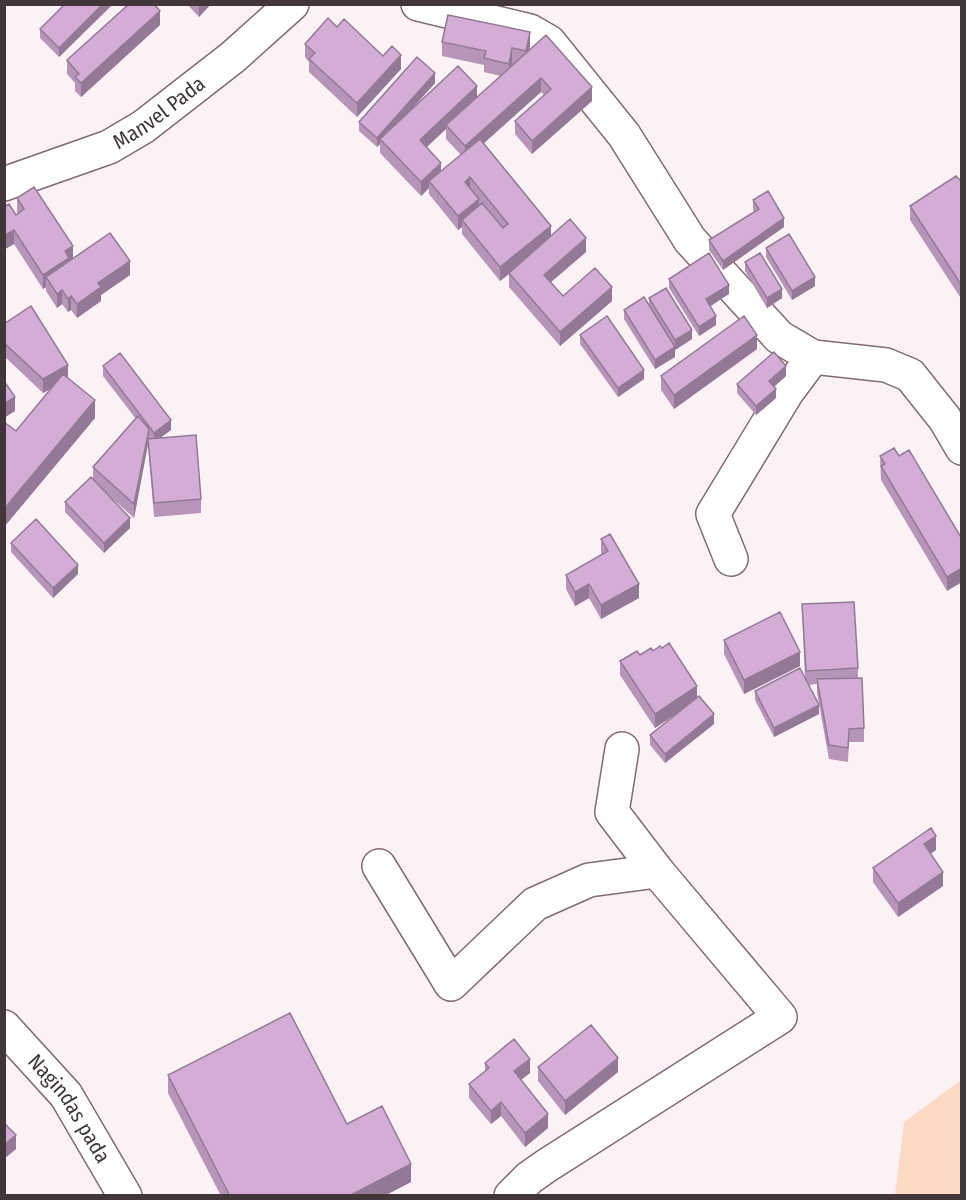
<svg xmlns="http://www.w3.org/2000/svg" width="966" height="1200" font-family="'Fira Sans Condensed',sans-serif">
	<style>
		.green { fill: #fbd9c4 }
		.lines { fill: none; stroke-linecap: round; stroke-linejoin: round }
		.minor-casing { stroke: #826b73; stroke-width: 36 }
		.major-casing { stroke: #826b73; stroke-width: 36 }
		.minor { stroke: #fff; stroke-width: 33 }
		.major { stroke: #fff; stroke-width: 33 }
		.wall { fill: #b695b8; fill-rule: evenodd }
		.shaded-wall { fill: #947996 }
		.building { fill: #d4add6; stroke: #947996; stroke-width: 1.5 }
		.labels { text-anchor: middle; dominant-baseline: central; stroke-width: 4.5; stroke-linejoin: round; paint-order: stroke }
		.street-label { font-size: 21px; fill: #41373b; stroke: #fff }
	</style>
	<rect width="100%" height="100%" fill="#fcf2f5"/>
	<path class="green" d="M961 1080V1195H895L904 1122Z"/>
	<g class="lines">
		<g class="minor-casing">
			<g id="minor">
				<path d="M418 4 530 31 549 42 624 135 690 240 779 337 813 357 886 365 910 375 945 419 962 448"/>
				<path d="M731 559 713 514 787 392 813 357"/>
				<path d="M622 749 612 812 657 871"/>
				<path d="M379 866 451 984 535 904 589 880 657 871 780 1017 546 1166 529 1178 511 1196"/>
				<path id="s1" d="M4 1027 66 1095 125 1196"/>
			</g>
		</g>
		<g class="major-casing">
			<g id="major">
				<path id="s2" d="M4 184 109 147 143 127 233 57 292 4"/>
			</g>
		</g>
		<use href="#minor" class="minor"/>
		<use href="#major" class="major"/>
	</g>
	<path class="wall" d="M65 4H113L59 57 40 38V29Z
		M187 4H211L199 17Z
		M160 25 81 97 75 91V83L67 74V60Z
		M337 27 383 56 401 69 357 117 309 72V62L305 57V44Z
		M442 42 530 46 529 50 592 101 532 154 515 134V121L544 95 541 92 484 143 551 236 586 252 551 282 563 296 612 301 560 346 509 287V274L500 281 462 234V227L458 230 429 194V188L421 196 380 153V144L377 147 359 131V122L435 83 410 111 477 97 501 76 484 72V65L442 56ZM446 129V139L461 155 441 171 427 147Z
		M962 182V300L910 220V206Z
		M17 198 73 259 130 275 101 295V301L77 318 71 310 68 312 62 304 57 308 46 291V287L43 289 14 244 5 249 4 248V207L16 215 18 213 17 212Z
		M753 200 784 227 723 270 709 250V240L755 212 753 210Z
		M766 248 815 286 792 300 766 257Z
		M745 262 782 298 767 308 745 271Z
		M669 279 729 294 710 306 716 325 699 336 669 288Z
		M649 298 692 339 675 350V357L655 369 624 319V310L649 305Z
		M4 324 68 378 95 418 4 527V422L16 431 52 388 43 393 4 356Z
		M580 335 644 379 618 397 580 344Z
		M757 349 674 409 661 390V376Z
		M103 366 171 430 160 438 201 499V513L154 517 148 444 134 518 104 491 130 528 104 553 65 512V502L93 479V467L136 419 103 376Z
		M786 376 774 387 776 398 756 415 737 393V384Z
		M880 456H899L962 539 947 591 881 480Z
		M601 539 639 598 601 619 589 598 575 606 566 589V575L602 555 601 553Z
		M11 543 78 574 53 598 11 552Z
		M802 604 858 668V678L864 728V742H849L848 762 829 759 817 693V684L809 685 819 714 774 737 755 700V691L805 679Z
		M724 640 800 666 744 694 724 654Z
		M640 655 697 698 714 724 665 763 650 745V735L683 709 655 728 620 675V661Z
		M936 850 930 854 943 886 898 917 873 882V868Z
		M485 1063 530 1073 521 1080 548 1128 525 1147 501 1116 491 1124 469 1098V1084L485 1071Z
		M538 1067 618 1072 565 1115 538 1081Z
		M168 1075 347 1124 411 1182 384 1196H221L168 1093Z"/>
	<path class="shaded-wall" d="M103 4H113L59 57V48Z
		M199 4H211L199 17Z
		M160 11V25L81 97V83Z
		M530 32V46L526 65V51Z
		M512 48V62L509 77V64Z
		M401 55V69L357 117V103Z
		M435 73V83L382 142 380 139V144L377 147V138Z
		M541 78V92L465 160V146Z
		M477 86V100L446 125V129L420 153V140Z
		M592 87V101L532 154V141Z
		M441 163V177L429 181V188L421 196V182Z
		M470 177V191L465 182Z
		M479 199V213L462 220V227L458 230V216Z
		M784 218V227L723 270V261Z
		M551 226V240L509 273V274L500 281V267Z
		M14 230V244L5 249V235Z
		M586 238V252L544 288V275Z
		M73 246V260L46 277V287L43 289V275L65 251Z
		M130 261V275L101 295V301L77 318V304L98 283Z
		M815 277V286L792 300V291Z
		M729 285V294L706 309V299Z
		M612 287V301L560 346V332Z
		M782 289V298L767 308V298Z
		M62 290V304L57 308V294Z
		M71 296V310L68 312V299Z
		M716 316V325L699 336V327Z
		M692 330V339L675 350V357L655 369V360L675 347V340Z
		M757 335V349L674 409V395Z
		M68 365V379L43 393V379Z
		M786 366V376L769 391V381Z
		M644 370V379L618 397V388Z
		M776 389V398L756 415V406Z
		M15 397V411L4 418V404Z
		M95 400V418L4 527V509Z
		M171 420V430L154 442V433Z
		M149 429 148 444 134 518V504Z
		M130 518V528L104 553V543Z
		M78 565V574L53 598V588Z
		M962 568V582L947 591V577Z
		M589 584V598L575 606V592Z
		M639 584V598L601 619V605Z
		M800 652V666L744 694V680Z
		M697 686V700L655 728V714Z
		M819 705V714L774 737V728Z
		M714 714V724L665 763V754Z
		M936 836V850L924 858V844Z
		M943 872V886L898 917V903Z
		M618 1058V1072L565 1115V1101Z
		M530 1059V1073L514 1085V1071Z
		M501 1102V1116L491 1124V1111Z
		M548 1114V1128L525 1147V1133Z
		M16 1135V1149L4 1159V1145Z
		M411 1164V1182L384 1196H349Z"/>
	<path class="building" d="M65 4H103L59 48 40 29Z
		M129 4H154L160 11 81 83 75 77 79 74 67 60Z
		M448 15 530 32 526 51 512 48 509 64 484 58 486 51 442 42Z
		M328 18 337 27 344 19 383 56 392 46 401 55 357 103 309 59 315 53 305 44Z
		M546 35 592 87 532 141 515 121 551 89 541 78 465 146 446 125Z
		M417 57 435 73 377 138 359 122Z
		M458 66 477 86 420 140 441 163 421 182 380 139Z
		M480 139 551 226 500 267 462 220 482 203 503 228 508 224 470 177 465 182 479 199 458 216 429 181Z
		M956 176 962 182V286L910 206Z
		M34 187 73 246 65 251 69 258 43 275 14 230 5 235 4 234V207L9 204 16 215 24 209 17 198Z
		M768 191 784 218 723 261 709 240 759 209 753 200Z
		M570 219 586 238 544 275 563 296 595 268 612 287 560 332 509 273Z
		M110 233 130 261 98 283 101 287 77 304 71 296 68 299 62 290 57 294 46 277Z
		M789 234 815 277 792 291 766 248Z
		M709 253 729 285 706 299 716 316 699 327 669 279Z
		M760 253 782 289 767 298 745 262Z
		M666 288 692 330 675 340 649 298Z
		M644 297 675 347 655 360 624 310Z
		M31 306 68 365 43 379 4 343V324Z
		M607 316 644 370 618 388 580 335Z
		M744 316 757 335 674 395 661 376Z
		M774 352 786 366 769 381 776 389 756 406 737 384Z
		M120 353 171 420 154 433 103 366Z
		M63 374 95 400 4 509V422L16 431Z
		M4 381 15 397 4 404Z
		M138 416 149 429 134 504 93 467Z
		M196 435 201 499 154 503 148 439Z
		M894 448 899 456 909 450 962 539V568L947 577 881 466 885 464 880 456Z
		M91 477 130 518 104 543 65 502Z
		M36 519 78 565 53 588 11 543Z
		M610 534 639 584 601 605 589 584 575 592 566 575 608 551 601 539Z
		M854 602 858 668 806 671 802 604Z
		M780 612 800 652 744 680 724 640Z
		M669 643 697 686 655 714 620 661 637 651 640 655 651 648 653 651 660 646 662 648Z
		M800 668 819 705 774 728 755 691Z
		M862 678 864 728 849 729 848 748 829 745 817 679Z
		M699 696 714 714 665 754 650 735Z
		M931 828 936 836 924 844 943 872 898 903 873 868Z
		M290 1013 347 1124 382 1106 411 1164 349 1196H230L168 1075Z
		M591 1025 618 1058 565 1101 538 1067Z
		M514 1039 530 1059 514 1071 548 1114 525 1133 501 1102 491 1111 469 1084 489 1068 485 1063Z
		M4 1123 16 1135 4 1145Z"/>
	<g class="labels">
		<g class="street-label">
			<text stroke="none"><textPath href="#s2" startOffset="172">Manvel Pada</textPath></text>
			<text stroke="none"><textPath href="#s1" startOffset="105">Nagindas pada</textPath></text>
		</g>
	</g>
	<rect width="966" height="1200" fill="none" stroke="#41373b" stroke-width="12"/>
</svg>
